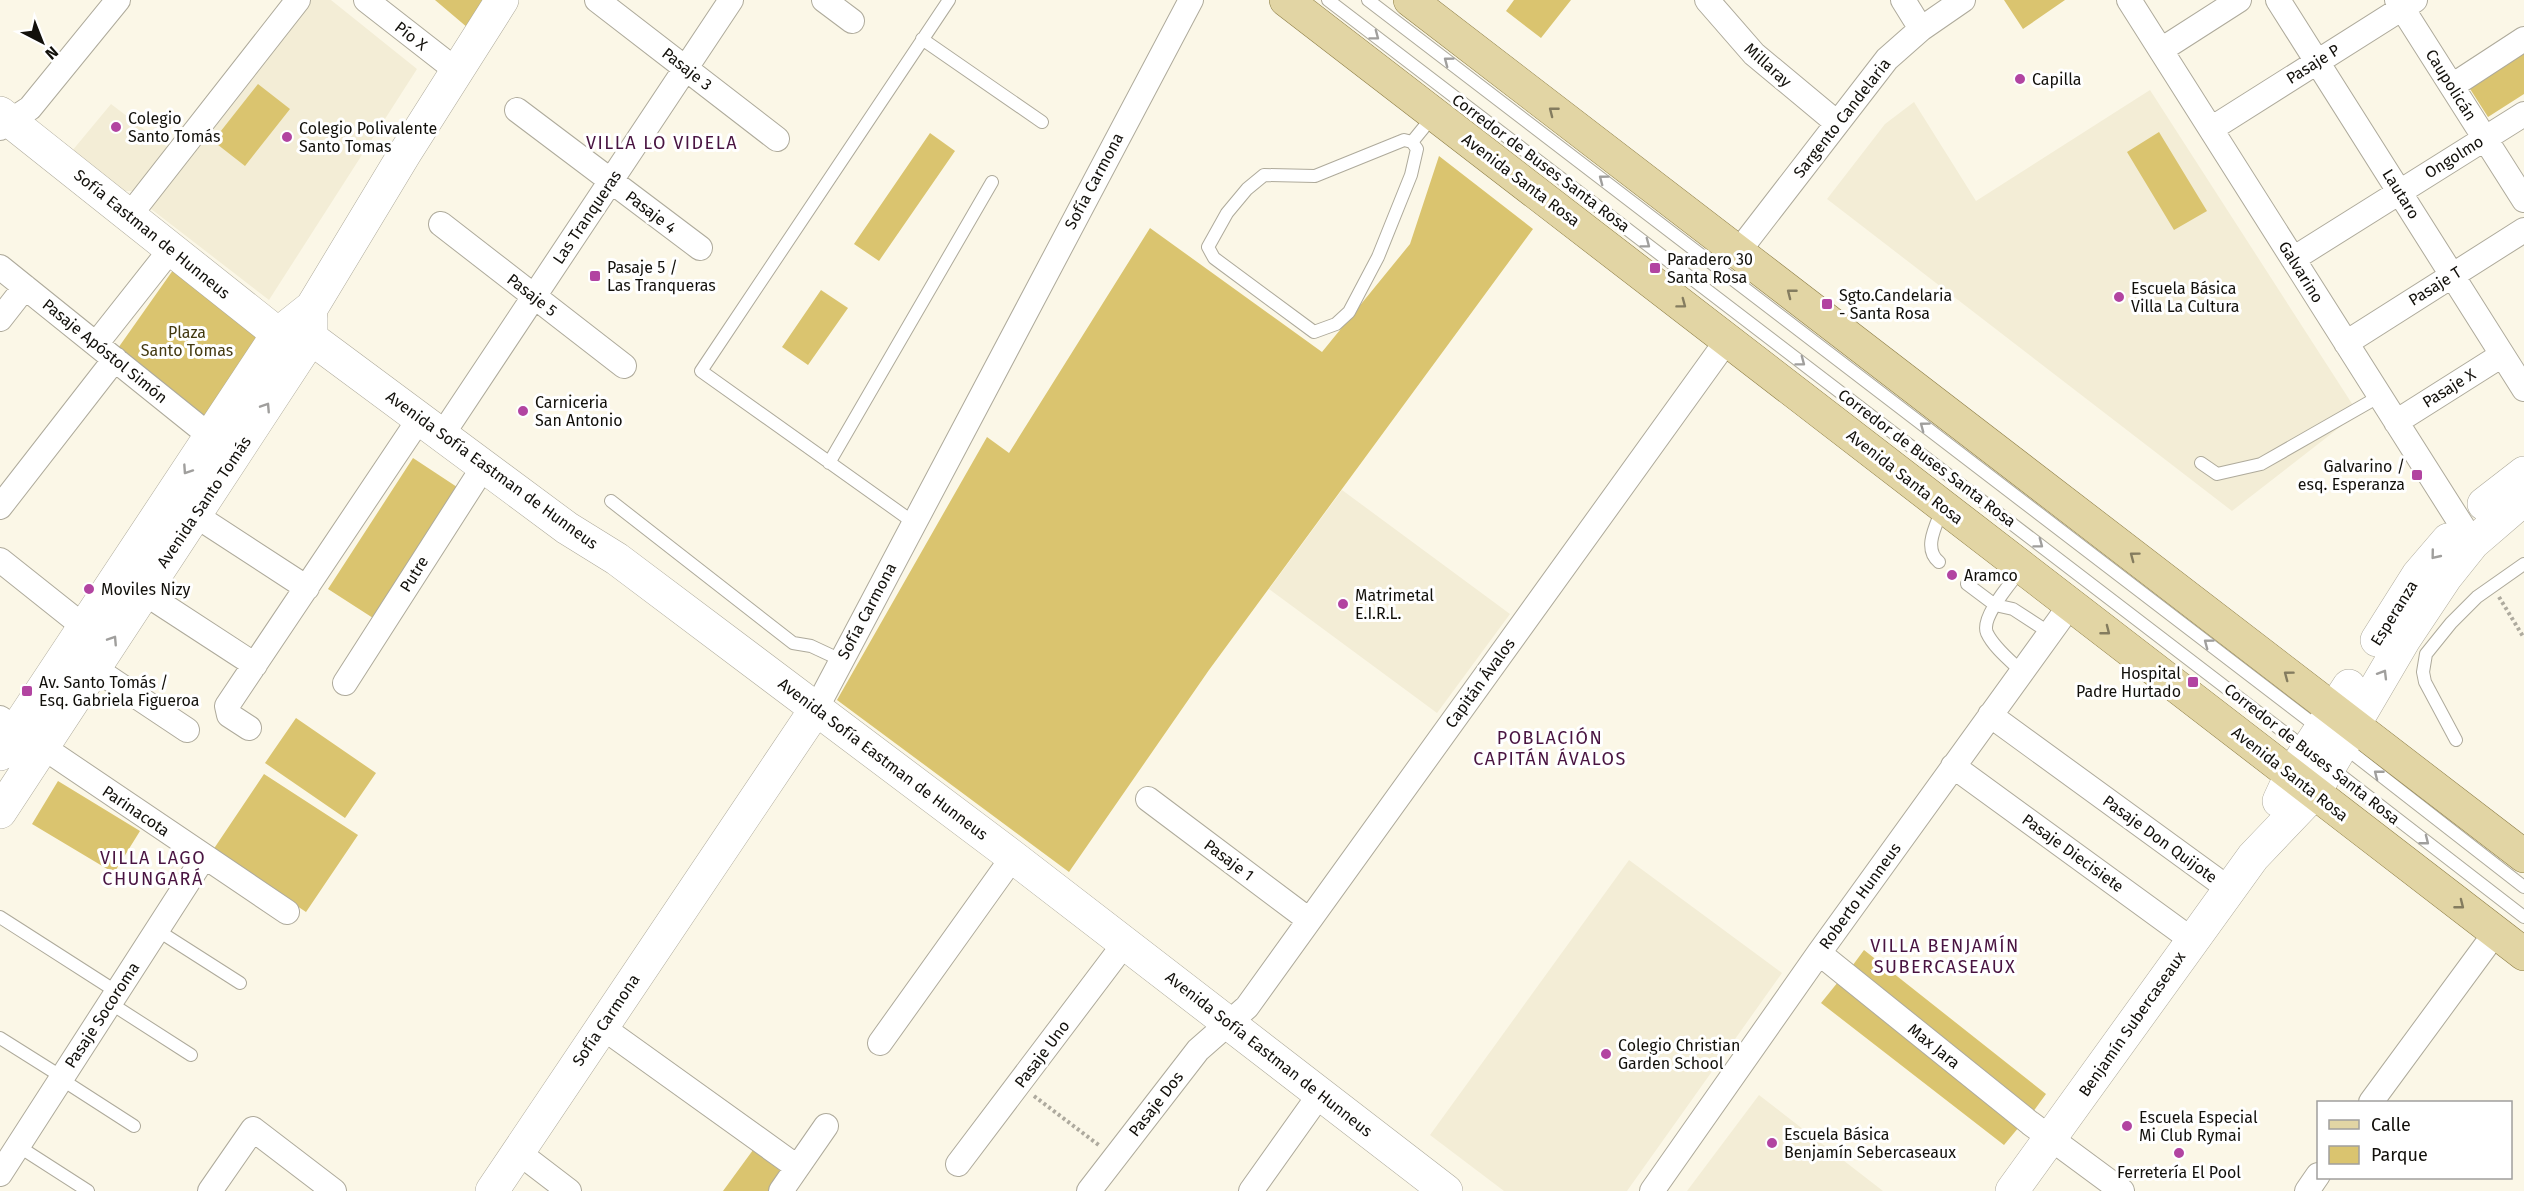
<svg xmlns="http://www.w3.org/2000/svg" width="2524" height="1191" font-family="'Fira Sans',sans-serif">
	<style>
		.built { fill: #f3edd6 }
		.green { fill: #dac46f }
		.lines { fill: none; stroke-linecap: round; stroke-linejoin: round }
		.lane-casing { stroke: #aeaa9b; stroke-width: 14 }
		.street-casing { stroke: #aeaa9b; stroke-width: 26 }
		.secondary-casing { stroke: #aeaa9b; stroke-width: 34 }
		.primary-casing { stroke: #8d7e47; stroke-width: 34 }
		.path { stroke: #aeaa9e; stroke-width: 4; stroke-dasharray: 3 3; stroke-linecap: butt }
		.lane { stroke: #fff; stroke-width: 12 }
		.street { stroke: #fff; stroke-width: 24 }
		.secondary { stroke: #fff; stroke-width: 33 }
		.primary { stroke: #e2d5a4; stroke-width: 33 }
		.oneway { stroke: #a09f9d }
		.oneway2 { stroke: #847c5f }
		.poi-dot { fill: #b244a1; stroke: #fff; stroke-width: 2 }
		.labels { text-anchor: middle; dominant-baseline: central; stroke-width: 6; stroke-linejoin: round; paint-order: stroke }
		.street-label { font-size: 16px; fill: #12100b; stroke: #fff }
		.poi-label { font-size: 16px; fill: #12100b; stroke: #fff; text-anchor: start }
		.park-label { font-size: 16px; fill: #433911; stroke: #fff }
		.neighbourhood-label { font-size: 18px; letter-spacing: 1.5px; fill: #491441; stroke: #fff }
	</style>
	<rect width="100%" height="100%" fill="#fbf7e7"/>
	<path class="built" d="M310 0H331L417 69 269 300 146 205Z
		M2150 90 2358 413 2232 511 1827 199 1885 124 1914 102 1976 201Z
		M111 104 171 150 136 191H122L72 151Z
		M1342 490 1510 614 1437 713 1269 589Z
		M1629 860 1782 973 1627 1191H1504L1430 1135Z
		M1759 1095 1883 1191H1687Z"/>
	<path class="green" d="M435 0H486L468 28Z
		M1514 0H1571L1541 38 1506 11Z
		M2004 0H2065L2023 29Z
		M2524 42V94L2488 117 2465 81Z
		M258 84 290 109 245 166 213 141Z
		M2159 132 2207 211 2174 230 2127 152Z
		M930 133 955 151 879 261 854 244Z
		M1439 156 1533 229 1209 670 1069 872 837 700 987 437 1009 453 1150 228 1322 352 1410 244Z
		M178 263 262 338 205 423 116 351Z
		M821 290 848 308 808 365 782 347Z
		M413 458 457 487 373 618 328 589Z
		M296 718 376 773 345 818 265 763Z
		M264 774 358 835 306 912 213 850Z
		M58 781 140 831 114 873 32 824Z
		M1864 950 2046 1094 2030 1116 1850 969Z
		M1838 982 2019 1127 2004 1145 1821 1003Z
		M753 1150 782 1172 769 1191H723Z"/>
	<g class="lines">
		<g class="lane-casing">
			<path id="lane" d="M1328 0 2306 749
				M1368 0 2320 729
				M922 39 1042 122
				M1404 140 1412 142 1417 149 1411 175 1378 257 1349 312 1336 324 1314 332 1214 258 1208 247 1227 213 1247 189 1264 175 1315 176Z
				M1412 142 1434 115
				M829 463 992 182
				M2201 463 2217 474 2261 464 2380 396
				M611 501 793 643 811 646 841 660
				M913 522 701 371 949 0
				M1939 562C1922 548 1937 524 1943 507
				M2022 568C2012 582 1980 617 1987 633 1994 648 2011 661 2022 672
				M1967 584 1995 605 2013 609 2050 633
				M2456 740 2425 682 2423 672 2426 654 2451 623 2477 597 2524 564
				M2343 746 2524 887
				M2330 767 2524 917
				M0 917 117 992
				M157 930 240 983
				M110 1003 191 1055
				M0 1038 62 1077
				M61 1079 134 1126
				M18 1146 88 1191"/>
		</g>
		<g class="street-casing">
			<path id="street" d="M366 0 457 71
				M597 0 777 139
				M824 0 852 21
				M1707 0 1754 54 1837 123
				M1903 0 1921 29
				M2129 0 2473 543
				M2278 0 2524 389
				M2397 0 2524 200
				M2161 50 2239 0
				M2452 86 2524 39
				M517 110 700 248
				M0 128 30 108 118 0
				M2211 129 2415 0
				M129 216 298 0
				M441 224 624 366
				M1738 252 1887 59 1921 29 1963 0
				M2293 259 2524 114
				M0 267 210 436
				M0 319 25 287
				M2346 343 2524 230
				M96 344 171 249
				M2396 422 2502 355
				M442 435 731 0
				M0 507 115 359
				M195 515 307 588
				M0 560 83 626
				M143 592 255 665
				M94 668 187 730
				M345 683 484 466
				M816 709 1191 0
				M1990 715 2229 889
				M0 718 287 912
				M249 728 229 715 227 706 420 418
				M1953 766 2192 940
				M1148 799 1309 920
				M1819 953 2030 1123 2122 1191
				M602 1027 797 1167
				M880 1043 1013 857
				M2371 1102 2496 932
				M518 1152 569 1191
				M958 1164 1125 943
				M0 1174 204 857
				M210 1191 253 1129 334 1191
				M781 1191 826 1126
				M1089 1191 1198 1050 1247 1007 1728 339
				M1251 1191 1320 1094
				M1652 1191 1819 953 2071 604
				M2307 1191 2318 1175"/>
		</g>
		<g class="secondary-casing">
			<path id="secondary" d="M0 113 278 334 300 337
				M311 338 567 528 617 559 1013 857 1446 1191
				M2484 504 2524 473
				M2377 640 2418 575 2448 540
				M0 754 278 334 312 307 405 153 502 0
				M2279 801 2291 775 2349 686
				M0 812 311 338V318
				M492 1191 816 709
				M2012 1191 2253 857 2314 793 2405 638 2445 578 2473 543 2524 499"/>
		</g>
		<g class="primary-casing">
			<path id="primary" d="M1286 0 2524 954
				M1410 0 2524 856"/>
		</g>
		<path class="path" d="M2499 597 2524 638
			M1034 1096 1100 1146"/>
		<use href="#lane" class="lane"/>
		<use href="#street" class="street"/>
		<use href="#secondary" class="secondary"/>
		<use href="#primary" class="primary"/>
	</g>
	<defs><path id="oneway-chevron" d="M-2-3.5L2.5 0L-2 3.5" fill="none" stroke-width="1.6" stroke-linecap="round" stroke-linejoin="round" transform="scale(1.5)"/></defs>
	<g class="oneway">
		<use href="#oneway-chevron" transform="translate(1375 36) rotate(37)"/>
		<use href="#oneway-chevron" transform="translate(1448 61) rotate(-143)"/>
		<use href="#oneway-chevron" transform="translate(1603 179) rotate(-143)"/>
		<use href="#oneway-chevron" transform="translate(1646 244) rotate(37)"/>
		<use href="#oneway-chevron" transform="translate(1801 362) rotate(37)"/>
		<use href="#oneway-chevron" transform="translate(266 407) rotate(-57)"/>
		<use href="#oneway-chevron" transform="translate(1924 426) rotate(-143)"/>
		<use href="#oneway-chevron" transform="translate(187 470) rotate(124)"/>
		<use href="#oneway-chevron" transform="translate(2039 544) rotate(37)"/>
		<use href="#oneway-chevron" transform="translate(2435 555) rotate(129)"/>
		<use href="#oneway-chevron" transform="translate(113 640) rotate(-57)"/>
		<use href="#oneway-chevron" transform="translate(2208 643) rotate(-143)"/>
		<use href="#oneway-chevron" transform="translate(2383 674) rotate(-59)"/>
		<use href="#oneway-chevron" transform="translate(2378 774) rotate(-142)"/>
		<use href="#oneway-chevron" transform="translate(2425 841) rotate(38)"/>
	</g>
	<g class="oneway2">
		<use href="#oneway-chevron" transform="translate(1553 111) rotate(-142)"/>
		<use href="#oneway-chevron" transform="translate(1791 293) rotate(-142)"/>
		<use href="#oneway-chevron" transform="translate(1682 304) rotate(37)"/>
		<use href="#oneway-chevron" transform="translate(2134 556) rotate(-143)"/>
		<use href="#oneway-chevron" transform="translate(2106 631) rotate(38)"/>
		<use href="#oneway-chevron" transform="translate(2288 675) rotate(-143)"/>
		<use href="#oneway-chevron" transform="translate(2460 905) rotate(38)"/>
	</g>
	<g class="poi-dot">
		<circle cx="2020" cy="79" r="6"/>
		<circle cx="116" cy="127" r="6"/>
		<circle cx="287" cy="137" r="6"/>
		<rect x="1649" y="262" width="12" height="12" rx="3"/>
		<rect x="589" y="270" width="12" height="12" rx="3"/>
		<circle cx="2119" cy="297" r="6"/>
		<rect x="1821" y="298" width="12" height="12" rx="3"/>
		<circle cx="523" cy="411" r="6"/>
		<rect x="2411" y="469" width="12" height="12" rx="3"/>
		<circle cx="1952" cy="575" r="6"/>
		<circle cx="89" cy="589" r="6"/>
		<circle cx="1343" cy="604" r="6"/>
		<rect x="2187" y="676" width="12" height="12" rx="3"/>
		<rect x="21" y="685" width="12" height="12" rx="3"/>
		<circle cx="1606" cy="1054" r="6"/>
		<circle cx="2127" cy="1126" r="6"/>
		<circle cx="1772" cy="1143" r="6"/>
		<circle cx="2179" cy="1153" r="6"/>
	</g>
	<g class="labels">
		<g class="street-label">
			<text transform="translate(411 36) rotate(38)">Pío X</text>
			<text transform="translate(2313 64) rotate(-32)">Pasaje P</text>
			<text transform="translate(1768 65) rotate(42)">Millaray</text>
			<text transform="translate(687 69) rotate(38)">Pasaje 3</text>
			<text transform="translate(2451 85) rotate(58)">Caupolicán</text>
			<text transform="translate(1842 118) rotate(-52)">Sargento Candelaria</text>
			<text transform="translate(2454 157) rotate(-32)">Ongolmo</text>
			<text transform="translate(1541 163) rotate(37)">Corredor de Buses Santa Rosa</text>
			<text transform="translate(1521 180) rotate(37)">Avenida Santa Rosa</text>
			<text transform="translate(1094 181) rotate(-62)">Sofía Carmona</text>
			<text transform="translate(2401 194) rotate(58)">Lautaro</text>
			<text transform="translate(651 212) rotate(37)">Pasaje 4</text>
			<text transform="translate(587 217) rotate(-56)">Las Tranqueras</text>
			<text transform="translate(152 234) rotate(39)">Sofía Eastman de Hunneus</text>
			<text transform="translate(2301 272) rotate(58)">Galvarino</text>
			<text transform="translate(2435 286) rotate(-32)">Pasaje T</text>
			<text transform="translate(532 295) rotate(38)">Pasaje 5</text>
			<text transform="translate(105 351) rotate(39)">Pasaje Apóstol Simón</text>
			<text transform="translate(2449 388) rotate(-32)">Pasaje X</text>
			<text transform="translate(1927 458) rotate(37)">Corredor de Buses Santa Rosa</text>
			<text transform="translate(492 470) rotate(36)">Avenida Sofía Eastman de Hunneus</text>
			<text transform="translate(1905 477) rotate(38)">Avenida Santa Rosa</text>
			<text transform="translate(204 502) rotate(-56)">Avenida Santo Tomás</text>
			<text transform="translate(414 574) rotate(-58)">Putre</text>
			<text transform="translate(867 611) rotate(-62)">Sofía Carmona</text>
			<text transform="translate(2394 613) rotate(-58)">Esperanza</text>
			<text transform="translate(1480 683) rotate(-54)">Capitán Ávalos</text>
			<text transform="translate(2312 754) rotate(38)">Corredor de Buses Santa Rosa</text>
			<text transform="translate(883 759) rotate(37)">Avenida Sofía Eastman de Hunneus</text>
			<text transform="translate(2290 774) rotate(38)">Avenida Santa Rosa</text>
			<text transform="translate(136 811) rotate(34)">Parinacota</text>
			<text transform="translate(2160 839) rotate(36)">Pasaje Don Quijote</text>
			<text transform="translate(2073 853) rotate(36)">Pasaje Diecisiete</text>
			<text transform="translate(1229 860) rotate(37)">Pasaje 1</text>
			<text transform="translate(1860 896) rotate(-54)">Roberto Hunneus</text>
			<text transform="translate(102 1015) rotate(-57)">Pasaje Socoroma</text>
			<text transform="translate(606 1020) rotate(-56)">Sofía Carmona</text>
			<text transform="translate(2132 1024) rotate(-55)">Benjamín Subercaseaux</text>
			<text transform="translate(1934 1046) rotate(39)">Max Jara</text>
			<text transform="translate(1042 1054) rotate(-53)">Pasaje Uno</text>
			<text transform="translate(1269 1054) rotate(38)">Avenida Sofía Eastman de Hunneus</text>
			<text transform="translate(1156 1104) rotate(-52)">Pasaje Dos</text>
		</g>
		<g class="poi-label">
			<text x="2032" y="79">Capilla</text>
			<text x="128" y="118">Colegio<tspan x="128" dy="18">Santo Tomás</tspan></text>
			<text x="299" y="128">Colegio Polivalente<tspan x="299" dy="18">Santo Tomas</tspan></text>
			<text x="1667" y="259">Paradero 30<tspan x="1667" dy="18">Santa Rosa</tspan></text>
			<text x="607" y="267">Pasaje 5 /<tspan x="607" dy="18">Las Tranqueras</tspan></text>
			<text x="2131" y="288">Escuela Básica<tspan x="2131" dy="18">Villa La Cultura</tspan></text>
			<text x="1839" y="295">Sgto.Candelaria<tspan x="1839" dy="18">- Santa Rosa</tspan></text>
			<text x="535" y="402">Carniceria<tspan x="535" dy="18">San Antonio</tspan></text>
			<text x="2405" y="466" text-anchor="end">Galvarino /<tspan x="2405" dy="18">esq. Esperanza</tspan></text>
			<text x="1964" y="575">Aramco</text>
			<text x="101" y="589">Moviles Nizy</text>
			<text x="1355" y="595">Matrimetal<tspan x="1355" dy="18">E.I.R.L.</tspan></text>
			<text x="2181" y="673" text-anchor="end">Hospital<tspan x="2181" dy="18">Padre Hurtado</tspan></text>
			<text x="39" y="682">Av. Santo Tomás /<tspan x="39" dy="18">Esq. Gabriela Figueroa</tspan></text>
			<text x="1618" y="1045">Colegio Christian<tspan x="1618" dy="18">Garden School</tspan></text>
			<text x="2139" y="1117">Escuela Especial<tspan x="2139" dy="18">Mi Club Rymai</tspan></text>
			<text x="1784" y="1134">Escuela Básica<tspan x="1784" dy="18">Benjamín Sebercaseaux</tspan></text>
			<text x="2179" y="1172" text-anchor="middle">Ferretería El Pool</text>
		</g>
		<g class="park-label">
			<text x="187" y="332">Plaza<tspan x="187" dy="18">Santo Tomas</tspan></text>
		</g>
		<g class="neighbourhood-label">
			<text x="662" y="143">VILLA LO VIDELA</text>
			<text x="1550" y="738">POBLACIÓN<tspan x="1550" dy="21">CAPITÁN ÁVALOS</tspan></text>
			<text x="153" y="858">VILLA LAGO<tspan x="153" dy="21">CHUNGARÁ</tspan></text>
			<text x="1945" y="946">VILLA BENJAMÍN<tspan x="1945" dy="21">SUBERCASEAUX</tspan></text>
		</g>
	</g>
	<rect x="2317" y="1101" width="195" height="78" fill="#ffffff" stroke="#a09f9d" stroke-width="1.5"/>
	<rect x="2329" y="1120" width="30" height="9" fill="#e2d5a4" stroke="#a09f9d" stroke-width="1.5"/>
	<text x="2371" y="1131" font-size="18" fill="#12100b">Calle</text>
	<rect x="2329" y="1146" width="30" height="18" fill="#dac46f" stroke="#a09f9d" stroke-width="1.5"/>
	<text x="2371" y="1161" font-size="18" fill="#12100b">Parque</text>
	<g transform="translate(42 42) rotate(138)" stroke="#ffffff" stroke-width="4.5" paint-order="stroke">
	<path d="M0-4.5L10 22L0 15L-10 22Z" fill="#12100b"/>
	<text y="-9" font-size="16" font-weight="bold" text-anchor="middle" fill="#12100b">N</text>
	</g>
</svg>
